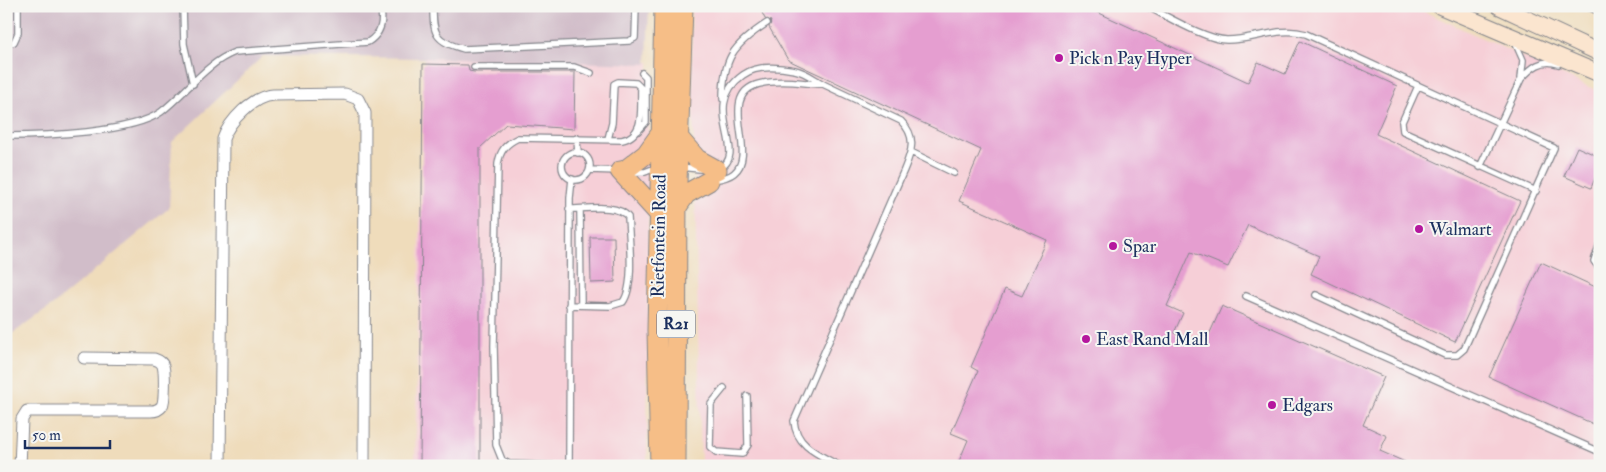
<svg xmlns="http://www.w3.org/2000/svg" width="1606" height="472" font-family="'IM FELL Double Pica',serif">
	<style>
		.built { fill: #f6cfd7 }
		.industrial { fill: #d1bdc9 }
		.building { fill: #e59ed0 }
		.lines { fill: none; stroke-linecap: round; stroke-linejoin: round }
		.lane-casing { stroke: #85868c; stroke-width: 8 }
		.street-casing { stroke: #85868c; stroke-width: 13 }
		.secondary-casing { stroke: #85868c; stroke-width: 18 }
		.primary-casing { stroke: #85868c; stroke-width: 21 }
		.lane { stroke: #fff; stroke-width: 5.5 }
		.street { stroke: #fff; stroke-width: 11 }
		.secondary { stroke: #fbe5cf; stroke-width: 16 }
		.primary { stroke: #f6be87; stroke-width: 19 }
		.poi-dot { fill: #b5179e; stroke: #f6f6f2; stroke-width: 2 }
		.labels { text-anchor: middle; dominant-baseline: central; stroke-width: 4; stroke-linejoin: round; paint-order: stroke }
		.shield { fill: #f6f6f2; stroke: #5d6b8a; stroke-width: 1 }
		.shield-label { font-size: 16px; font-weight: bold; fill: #1b2f5e }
		.poi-label { font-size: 18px; fill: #1b2f5e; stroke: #f6f6f2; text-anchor: start }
		.street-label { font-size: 18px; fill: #1b2f5e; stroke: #f6f6f2 }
	</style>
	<rect width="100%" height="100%" fill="#f6f6f2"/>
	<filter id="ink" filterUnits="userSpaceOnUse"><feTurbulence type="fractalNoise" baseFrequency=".02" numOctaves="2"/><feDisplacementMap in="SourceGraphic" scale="10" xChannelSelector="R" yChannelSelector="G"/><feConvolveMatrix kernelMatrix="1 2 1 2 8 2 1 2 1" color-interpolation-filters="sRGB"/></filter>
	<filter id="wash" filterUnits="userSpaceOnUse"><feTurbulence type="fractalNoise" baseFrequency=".0096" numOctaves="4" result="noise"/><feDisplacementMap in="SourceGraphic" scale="20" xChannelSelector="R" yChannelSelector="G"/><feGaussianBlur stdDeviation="1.12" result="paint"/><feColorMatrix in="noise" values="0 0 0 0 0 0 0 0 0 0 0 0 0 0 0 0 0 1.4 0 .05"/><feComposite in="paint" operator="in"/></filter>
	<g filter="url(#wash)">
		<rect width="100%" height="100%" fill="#efdcbb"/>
		<path class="built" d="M691 6H1412L1600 92V466H701Z
			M424 58 649 62 647 466H415Z"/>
		<path class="industrial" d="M6 6H649L647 64 424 58 263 56 172 142 169 208 53 305 6 338Z"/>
		<g id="blocks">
			<path class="building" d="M759 6H1084L1248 82 1258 62 1285 74 1300 41 1397 86 1376 134 1520 201 1455 342 1311 274 1319 256 1248 225 1228 267 1191 252 1167 306 1183 313 1174 333 1204 346 1222 306 1384 377 1363 425 1387 436 1380 451 1414 466H957L968 440 951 433 978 371 971 367 1005 289 1022 296 1047 240 959 201 981 150 788 60 769 27 771 21 765 19Z
				M423 64 468 65 469 71 474 72H575L574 129 506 124 480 148V466H420Z
				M1577 147 1600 157V174L1597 173 1591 188 1564 176Z
				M590 237H614L615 282 591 283Z
				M1541 262 1600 289V427L1489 377Z"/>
		</g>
	</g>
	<g filter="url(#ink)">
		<use href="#blocks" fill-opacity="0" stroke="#85868c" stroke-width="1"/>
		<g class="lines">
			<g class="lane-casing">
				<path id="lane" d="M183 6 184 44 193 84
					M433 6C433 35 435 41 464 49L629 41 635 38 636 6
					M1146 6C1165 15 1206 40 1227 40 1254 40 1279 26 1306 34L1554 148 1464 349 1457 355H1445L1316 295
					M1587 6 1600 12
					M6 44 14 42 18 33V6
					M474 67H574L591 73
					M1521 79C1531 68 1542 58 1558 64
					M1418 86 1402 122 1403 131 1536 191
					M723 99C723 58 733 45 767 23
					M638 131 646 122V77L642 73
					M6 136C43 136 132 133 161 112 186 93 206 63 235 52L368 42C382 33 384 21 380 6
					M577 138 578 153
					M911 152 954 173
					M562 166a14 14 0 1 1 28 0a14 14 0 1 1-28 0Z
					M679 167 700 169
					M1480 167 1521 79 1523 60 1515 42
					M719 169C751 153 698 107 743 75 756 65 779 67 795 70 806 72 815 80 825 85 850 97 876 109 901 121 917 137 912 151 904 170L794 421C796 447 820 455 840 466
					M590 170 619 171
					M633 172H645L658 167
					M713 180C720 179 728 178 734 173 759 153 716 95 759 84 779 79 801 83 821 84
					M580 209 581 305
					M1600 243 1594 261 1600 269
					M1246 296 1600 452
					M569 305 610 306 623 302C635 286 629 238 628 217 618 203 586 209 569 209
					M724 388 711 404 710 447 716 452 742 454 748 445 747 396
					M562 466 509 464 502 460 496 445 494 346 498 164C500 150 506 144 518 138L622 140C646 135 640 108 641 88L636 83 618 82 614 84 612 123 608 139
					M569 466 570 198 572 179
					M590 466H630"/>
			</g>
			<g class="street-casing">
				<path id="street" d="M20 466 22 419 27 411H151C156 411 159 410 162 406 165 401 165 372 163 366 162 362 157 360 154 359L84 358
					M220 466 223 139C229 121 253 96 273 95L345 94 358 99 365 113 364 466"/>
			</g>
			<g class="secondary-casing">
				<path id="secondary" d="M1440 6 1600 74
					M1499 6 1600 53"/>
			</g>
			<g class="primary-casing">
				<path id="primary" d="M678 137 697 159 717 170
					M620 171 658 213
					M624 171 646 154 661 133
					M677 207 686 194 709 181
					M660 466 657 330 664 6
					M676 466 677 183 683 6"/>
			</g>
			<use href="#lane" class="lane"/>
			<use href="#street" class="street"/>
			<use href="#secondary" class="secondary"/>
			<use href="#primary" class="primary"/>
		</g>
	</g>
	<g class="poi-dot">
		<circle cx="1059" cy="58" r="5"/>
		<circle cx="1419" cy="229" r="5"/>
		<circle cx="1113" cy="246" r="5"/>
		<circle cx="1086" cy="339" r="5"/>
		<circle cx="1272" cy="405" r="5"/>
	</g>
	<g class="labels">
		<rect class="shield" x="657" y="310.5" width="38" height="27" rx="4"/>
		<g class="shield-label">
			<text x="676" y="324">R21</text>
		</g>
		<g class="poi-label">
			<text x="1069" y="58">Pick n Pay Hyper</text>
			<text x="1429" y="229">Walmart</text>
			<text x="1123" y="246">Spar</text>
			<text x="1096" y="339">East Rand Mall</text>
			<text x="1282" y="405">Edgars</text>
		</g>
		<g class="street-label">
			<text transform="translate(659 236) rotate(-89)">Rietfontein Road</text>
		</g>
	</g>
	<rect width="1606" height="472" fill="none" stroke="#f6f6f2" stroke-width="25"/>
	<path d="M25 440v8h85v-8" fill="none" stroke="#1b2f5e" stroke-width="2.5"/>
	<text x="32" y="440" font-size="15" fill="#1b2f5e" stroke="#f6f6f2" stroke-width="4" paint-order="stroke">50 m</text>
</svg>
